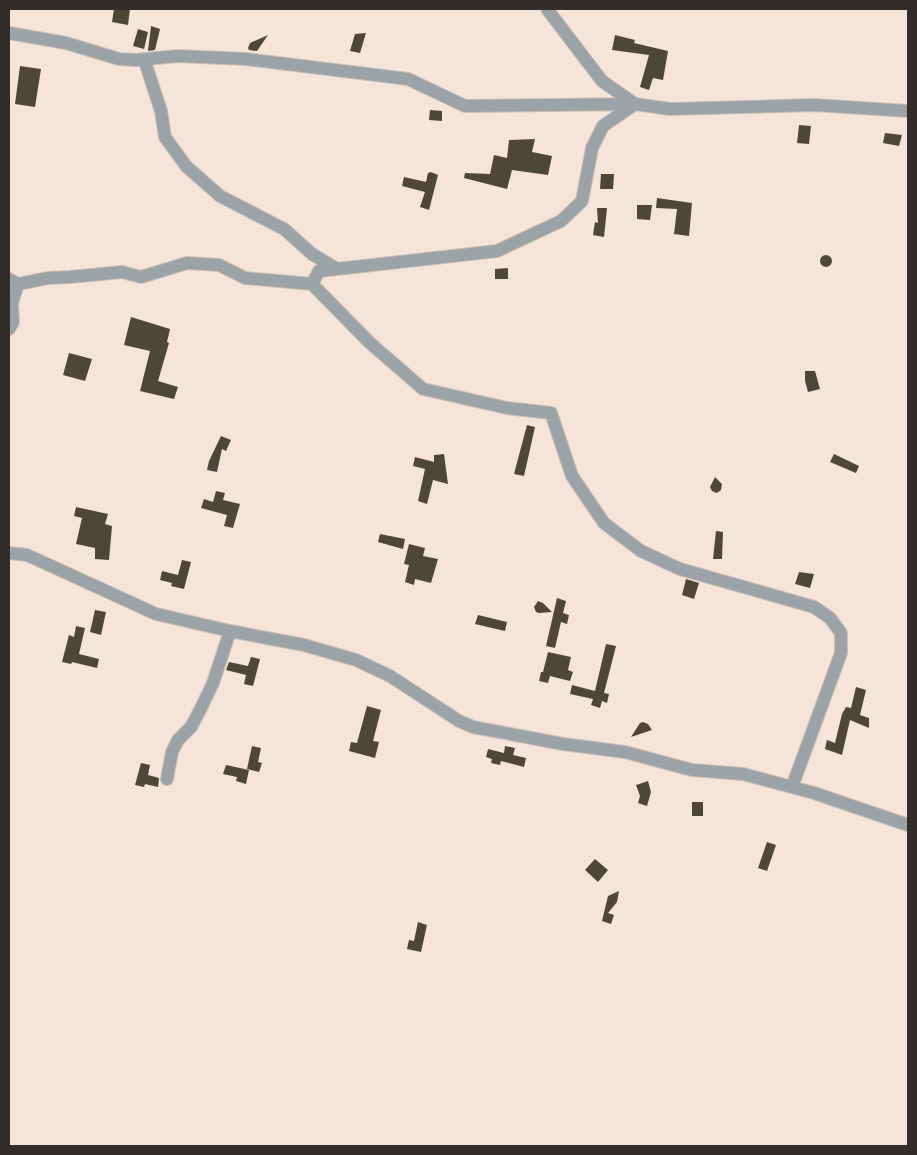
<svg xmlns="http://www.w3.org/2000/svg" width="917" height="1155" font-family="'Fira Sans Condensed',sans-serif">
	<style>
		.building { fill: #4f463a }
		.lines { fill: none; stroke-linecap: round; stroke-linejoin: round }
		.minor-casing { stroke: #cdbfb6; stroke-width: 14 }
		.minor { stroke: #9ba3a6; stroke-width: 12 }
	</style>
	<rect width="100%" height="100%" fill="#f4e4d9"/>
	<path class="building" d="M114 9H130L128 25 112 22Z
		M151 26 160 29 155 50 148 51Z
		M138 29 148 32 144 49 133 46Z
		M366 33 360 53 350 51 355 34Z
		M268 35 257 51 249 50 248 48 250 43Z
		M615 35 635 40 634 43 668 51 663 80 653 78 649 90 640 87 649 55 612 50Z
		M20 66 41 69 35 107 15 104Z
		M430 110 442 111V121L429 120Z
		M799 125 811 126 809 144 797 143Z
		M885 133 902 135 899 146 883 143Z
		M535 139 532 152 552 156 548 175 512 170 507 189 464 178 465 173 490 174 494 155 507 158 509 140Z
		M431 172 438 175 429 210 420 207 425 192 402 186 404 177 426 182 428 173Z
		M601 174H614L613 189H600Z
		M657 198 692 203 689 236 674 234 677 209 656 208Z
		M637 205H652L650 220 637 219Z
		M597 208H607L604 237 593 235 595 222 598 223Z
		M820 261a6 6 0 1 1 12 0a6 6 0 1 1-12 0Z
		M508 268V279H495V269Z
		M131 317 170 329 167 342 169 343 158 381 178 387 174 399 140 391 150 351 124 345Z
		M69 353 92 359 85 381 63 375Z
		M805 371H815L820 389 808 392 805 381Z
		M527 425 535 427 524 476 514 474Z
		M221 436 231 440 226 451 222 449 217 472 207 470 209 461Z
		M444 454 448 484 433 480 427 504 418 501 425 469 413 466 415 457 434 462V455Z
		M834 454 859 466 856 473 830 462Z
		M715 477 722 484 721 490 717 493 712 491 710 487Z
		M216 491 225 493 223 500 240 504 233 528 224 526 227 515 201 508 204 499 213 502Z
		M76 507 108 514 105 524 112 526 109 560 95 559V548L76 544 82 518 74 516Z
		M716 531 723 532 722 559H713Z
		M380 534 405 539 403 549 378 542Z
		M409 544 425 548 423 556 438 559 431 583 415 579 414 585 405 582 409 565 404 564Z
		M182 560 191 562 184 589 171 586 172 583 160 580 162 571 178 575Z
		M799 572 814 574 810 588 795 584Z
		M686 579 699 583 694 599 682 595Z
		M557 598 566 601 563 613 569 615 567 624 561 622 555 648 546 646Z
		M538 601 543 603 552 612 539 613 536 612 534 607Z
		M95 610 106 612 101 635 90 632Z
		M478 615 507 622 505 631 475 624Z
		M76 626 85 628 79 654 99 659 97 668 72 662 71 664 62 662 69 635 74 637Z
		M606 644 616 646 604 693 609 694 607 703 602 701 600 708 591 705 593 699 570 694 572 685 595 691Z
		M548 652 571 657 568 670 573 672 570 681 550 676 548 683 539 681 541 672H543Z
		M251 657 260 659 253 686 244 684 246 675 226 670 229 662 248 666Z
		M856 687 866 690 860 715 869 718V728L850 720 842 755 825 749 827 740 835 743 842 714 846 707 851 708Z
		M367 706 381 710 373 741 379 742 375 758 349 751 351 742 357 743Z
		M643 722 648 724 652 730 631 737 640 723Z
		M252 746 261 748 258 762 262 763 259 772 247 769Z
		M505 746 515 748 513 755 526 758 524 767 501 761 500 765 491 763 492 759 486 757 488 749 504 753Z
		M141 763 150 765 148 775 159 778 158 787 145 784 144 787 135 785Z
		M226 765 249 770 246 784 236 781 237 777 223 774Z
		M648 781 651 792 647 806 638 803 640 796 636 785Z
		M692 802H703V816H692Z
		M767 842 776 845 767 871 758 868Z
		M595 859 608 870 598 882 585 870Z
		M619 891 617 902 608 913 614 915 611 924 602 921 608 896Z
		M418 922 427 925 421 952 407 949 409 940 414 941Z"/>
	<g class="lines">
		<g class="minor-casing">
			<path id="minor" d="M547 9 602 81 635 104 670 109 814 105 908 111
				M9 33 66 43 119 59 136 60 178 56 246 59 408 79 465 106 635 104
				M144 59 161 111 165 137 186 166 220 196 284 229 312 254 337 269
				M9 279 18 284 48 278 70 277 122 272 141 277 187 263 219 265 245 278 312 284 319 271 497 251 561 221 582 201 592 148 603 126 635 104
				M312 284 370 343 423 389 507 408 551 413 572 476 604 523 641 551 680 569 814 607 830 618 841 633V653L792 787
				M9 329 13 322 12 303 18 284
				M9 553 27 555 38 560 156 614 230 631 304 645 356 660 390 676 459 721 473 727 563 744 625 752 692 770 743 774 814 793 908 825
				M167 779 172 752 178 740 191 727 201 708 213 683 230 631"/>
		</g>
		<use href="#minor" class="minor"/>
	</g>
	<rect width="917" height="1155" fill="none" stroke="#332d29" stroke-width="20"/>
</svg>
